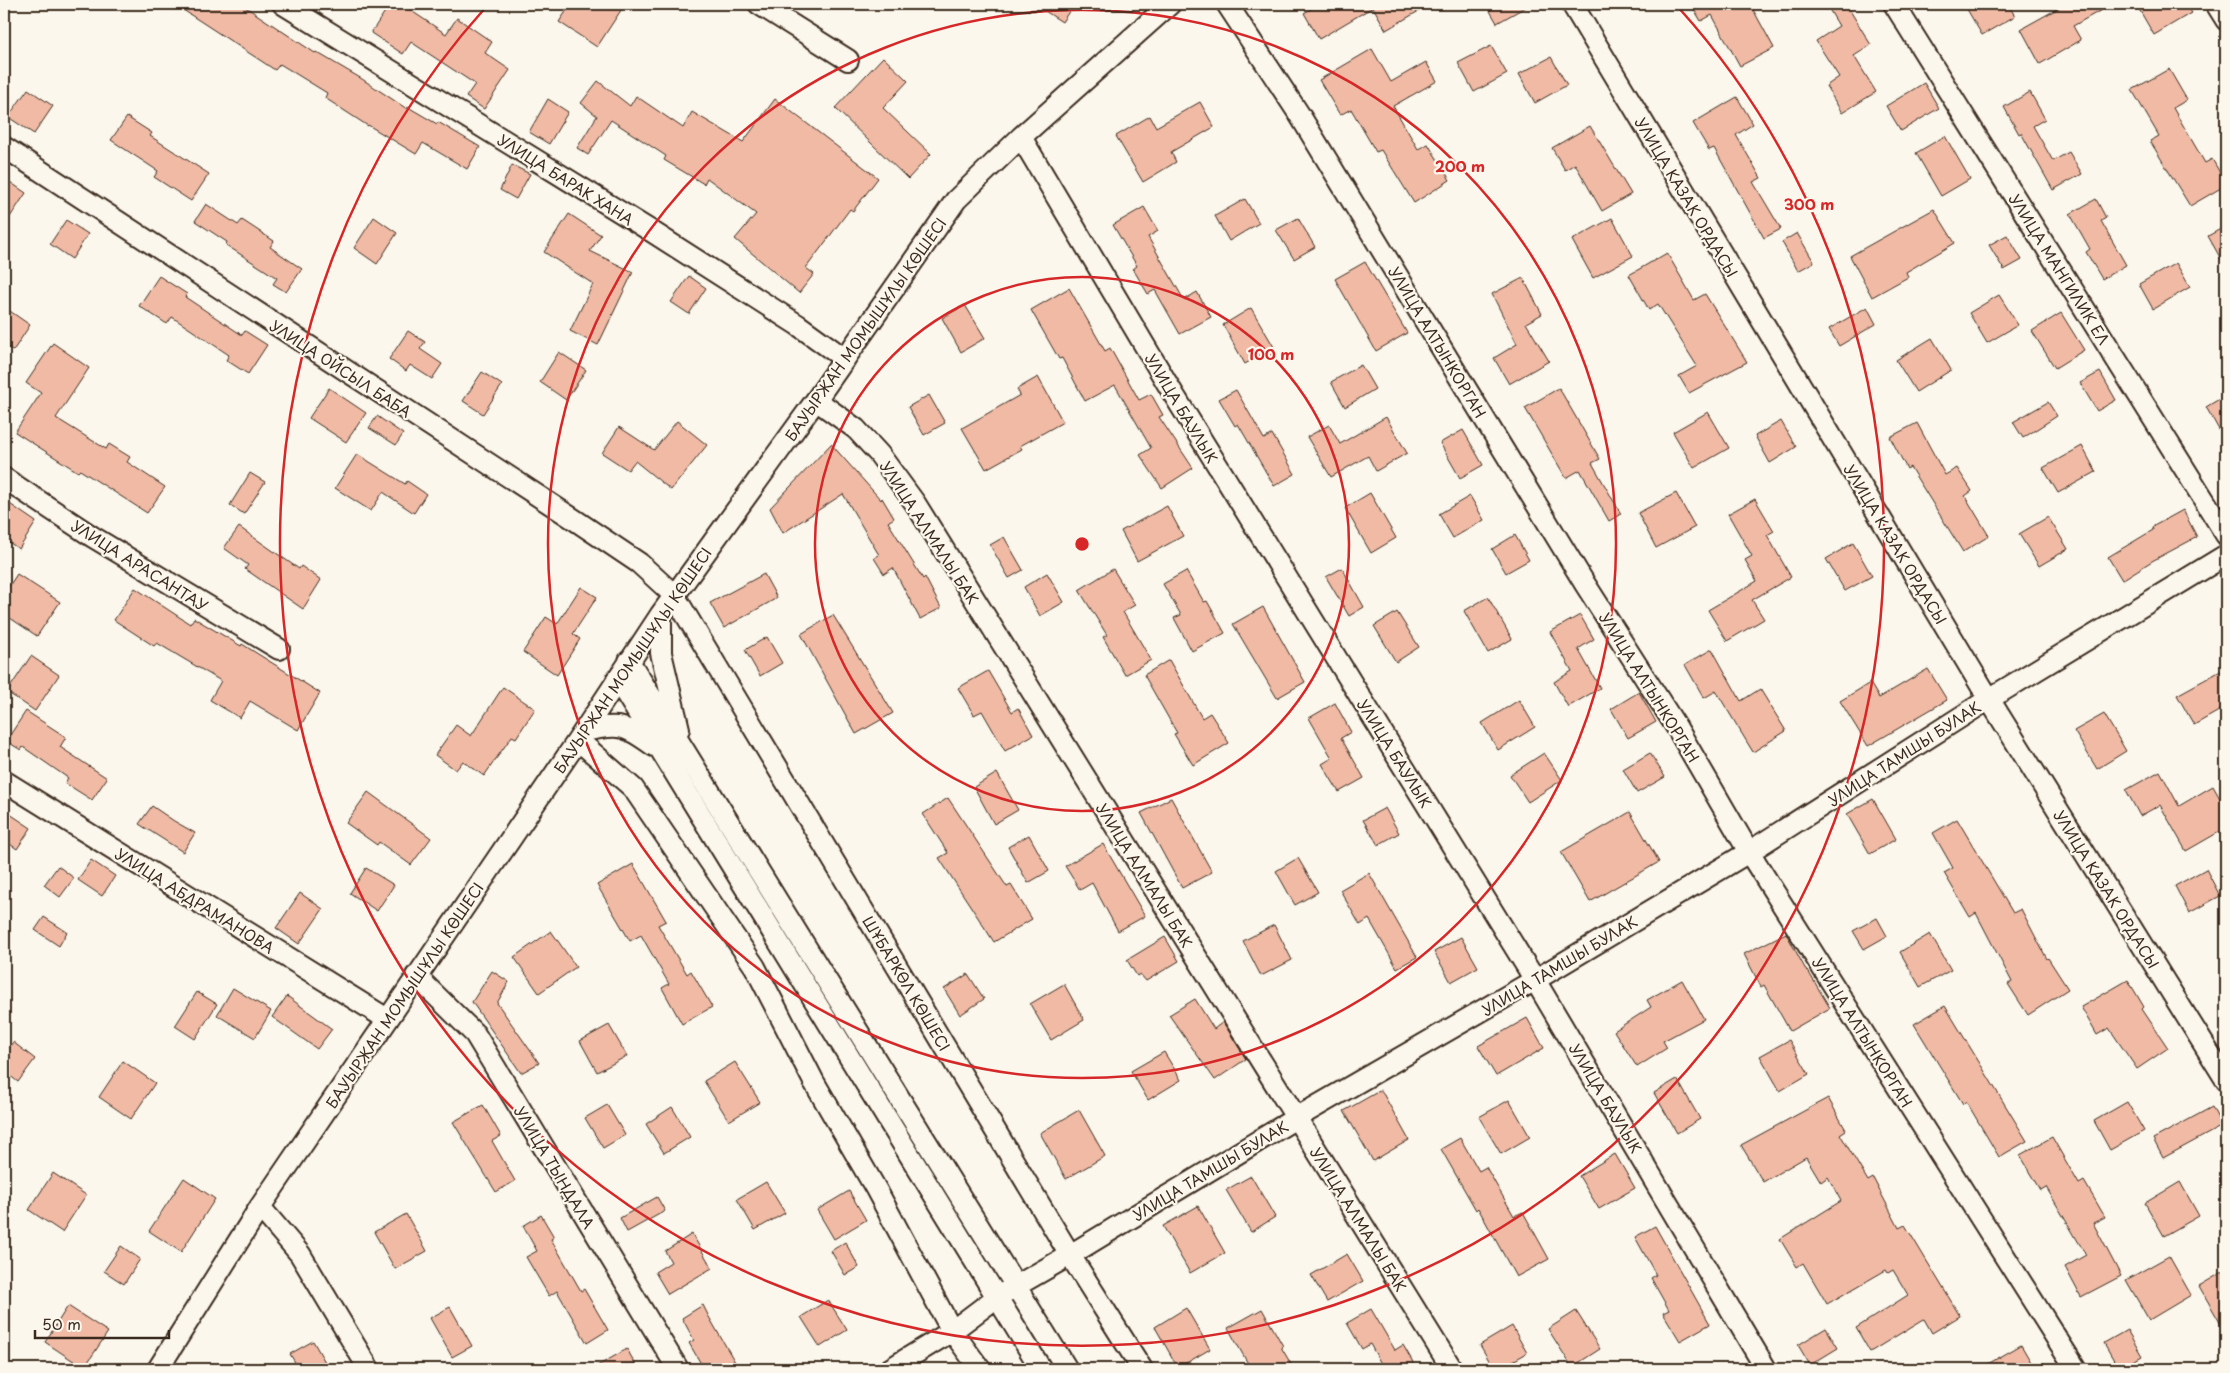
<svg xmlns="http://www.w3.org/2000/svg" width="2230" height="1373" font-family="'Playpen Sans',sans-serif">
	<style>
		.building { fill: #f0baa5; stroke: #3b2a1e }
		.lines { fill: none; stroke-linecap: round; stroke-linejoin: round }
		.minor-casing { stroke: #3b2a1e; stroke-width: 24 }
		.minor { stroke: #fbf7ec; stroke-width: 20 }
		.ring { fill: none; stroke: #d62828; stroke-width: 2.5 }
		.labels { text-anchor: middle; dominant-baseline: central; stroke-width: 4.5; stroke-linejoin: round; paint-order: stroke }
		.street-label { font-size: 15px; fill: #3b2a1e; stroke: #fbf7ec }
		.centre { fill: #d62828; stroke: #fbf7ec; stroke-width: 2.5 }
		.ring-label { font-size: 15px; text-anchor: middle; font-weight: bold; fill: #d62828; stroke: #fbf7ec; stroke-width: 4.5; stroke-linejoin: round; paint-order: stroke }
	</style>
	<rect width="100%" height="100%" fill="#fbf7ec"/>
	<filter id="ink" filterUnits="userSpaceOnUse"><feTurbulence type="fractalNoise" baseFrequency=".02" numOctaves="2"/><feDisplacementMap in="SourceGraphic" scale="10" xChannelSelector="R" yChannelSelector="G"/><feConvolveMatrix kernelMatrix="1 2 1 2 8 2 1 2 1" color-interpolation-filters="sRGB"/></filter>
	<g filter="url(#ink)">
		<path class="building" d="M174 4H241L315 53 316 52 362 79 407 109 408 107 437 124 438 122 480 147 467 169 423 143 416 154 368 125V126L325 98 327 93 280 64 275 70Z
			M390 4H401L446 34 457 18 492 42 485 53 510 70 484 109 466 97 475 84 411 42 403 54 371 33Z
			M571 4H625L597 47 559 22Z
			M1034 4H1074L1062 22Z
			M1320 4H1431L1386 30 1373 7 1319 39 1304 13Z
			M1486 4H1531L1497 23Z
			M1691 4H1750L1774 48 1740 66 1712 15 1701 21Z
			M1826 4H1846L1871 45 1854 56 1876 92 1842 113 1826 86 1839 77 1816 41 1839 26Z
			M1964 4H2008L2015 16 1982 35Z
			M2066 4H2112L2073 26 2081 40 2040 64 2021 29Z
			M2136 4H2185L2191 13 2154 35Z
			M1491 46 1507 74 1474 92 1458 63Z
			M1372 49 1391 82 1426 62 1437 81 1393 106 1418 149 1428 144 1450 180 1414 203 1381 150 1376 152 1351 109 1340 115 1319 80Z
			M883 57 908 81 883 108 931 154 908 179 835 108Z
			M1551 57 1567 85 1535 103 1519 74Z
			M2169 69 2187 100 2173 108 2205 163 2212 159 2226 183V185L2190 206 2150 141 2159 136 2132 90Z
			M598 81 630 106 636 96 683 128 692 112 743 142 775 99 878 178 853 211 850 209 806 268 814 274 799 293 735 239 756 214 707 178 704 184 664 160 666 156 611 120 588 155 577 148 597 116 581 103Z
			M1924 83 1939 108 1901 131 1886 106Z
			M28 89 53 106 34 134 8 117Z
			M2030 92 2045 119 2033 126 2053 161 2069 152 2082 174 2053 190 2021 133 2019 134 2004 107Z
			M1737 97 1753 124 1736 135 1761 178 1753 182 1781 229 1764 238 1714 148 1709 150 1693 123Z
			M548 99 568 112 549 144 529 132Z
			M1200 102 1214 127 1171 152 1176 162 1143 182 1116 136 1150 116 1156 127Z
			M127 117 152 133 150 136 209 174 191 201 154 177 158 171 111 140Z
			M1590 126 1631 194 1602 211 1575 164 1565 170 1552 148Z
			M1945 136 1970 179 1941 196 1916 153Z
			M512 165 530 174 516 199 500 190Z
			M4 178 26 193 4 226Z
			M1245 199 1259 223 1229 241 1215 216Z
			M2096 199 2106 218 2101 221 2126 265 2102 279 2086 252 2090 249 2070 214Z
			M206 204 238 225 242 220 274 241 270 247 302 269 286 292 273 284 277 278 226 245 227 242 195 221Z
			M1144 207 1158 231 1148 237 1184 300 1197 292 1211 317 1180 334 1155 290 1148 294 1133 269 1137 266 1113 225Z
			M1934 209 1955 243 1906 272 1908 277 1872 297 1850 256Z
			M569 214 601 235 590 251 633 272 598 345 570 331 593 284 544 252Z
			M374 217 397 233 377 264 354 248Z
			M1298 218 1315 247 1294 259 1276 230Z
			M1612 218 1633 256 1593 278 1572 240Z
			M66 220 88 234 72 259 50 244Z
			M2226 226V268L2208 236Z
			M1797 233 1814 262 1798 271 1782 242Z
			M2007 235 2022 260 2004 270 1989 245Z
			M1667 253 1694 300 1705 294 1747 362 1689 393 1679 376 1697 366 1658 304 1649 310 1629 275Z
			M1365 262 1407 333 1376 351 1335 279Z
			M2176 263 2190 287 2153 309 2139 284Z
			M159 276 187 294 185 297 242 335 245 331 267 345 248 374 226 360 229 355 172 317 167 324 139 306Z
			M689 276 706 288 689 314 671 302Z
			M1523 278 1542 314 1526 323 1549 361 1509 384 1494 358 1517 344 1492 294Z
			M1069 288 1105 351 1110 348 1139 400 1151 394 1163 415 1159 417 1193 468 1162 488 1140 455 1151 448 1115 385 1085 401 1062 358 1059 359 1031 310Z
			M1999 295 2018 325 1987 343 1969 313Z
			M965 305 985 338 961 352 942 318Z
			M4 307 30 325 13 351 4 344Z
			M1867 307 1876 324 1839 346 1829 329Z
			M1251 308 1274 347 1245 364 1223 325Z
			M2061 313 2084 350 2055 368 2032 331Z
			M408 331 425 342 420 349 442 364 432 379 410 365 406 371 389 359Z
			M1932 338 1951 370 1916 392 1896 360Z
			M53 343 89 368 56 418 106 449 109 444 130 457 127 462 165 487 147 513 80 470 78 472 15 432 41 393 26 383Z
			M559 352 586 370 566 400 540 382Z
			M1361 365 1375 389 1345 407 1331 382Z
			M482 372 502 385 483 414 463 401Z
			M2100 372 2116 400 2097 411 2080 383Z
			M1038 377 1063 422 1020 446 1022 449 986 469 962 428 1020 395 1017 389Z
			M329 388 366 413 346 442 309 418Z
			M1559 388 1600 459 1592 463 1621 514 1609 521 1580 470 1566 478 1525 408Z
			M1236 390 1264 439 1272 434 1295 474 1274 486 1238 424 1235 426 1219 399Z
			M929 395 945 423 924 435 908 407Z
			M2226 395V442L2206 407Z
			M2048 402 2057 416 2023 438 2013 422Z
			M1708 412 1729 448 1694 468 1673 432Z
			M377 416 403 434 396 445 369 428Z
			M1386 417 1407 453 1376 471 1368 456 1331 477 1307 437 1329 425 1340 444Z
			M677 421 707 445 671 490 635 461 628 470 602 453 619 427 654 450Z
			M1781 421 1796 447 1770 463 1755 436Z
			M1917 423 1945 475 1957 468 1972 491 1965 496 1989 536 1963 552 1910 467 1907 469 1890 437Z
			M1463 430 1483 465 1460 478 1440 443Z
			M831 444 881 500 882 498 894 518 888 522 923 579 925 577 941 608 920 619 893 568 884 574 874 558 879 555 843 494 783 533 770 508Z
			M2082 446 2096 472 2058 493 2043 468Z
			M357 454 405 484 407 481 426 494 414 513 383 492 371 511 335 488Z
			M250 473 265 482 244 514 230 505Z
			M1370 493 1396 538 1371 553 1345 508Z
			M1676 493 1695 527 1656 548 1638 513Z
			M1470 496 1484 520 1453 538 1439 514Z
			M1755 499 1774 531 1767 535 1791 577 1752 600 1764 619 1727 641 1708 610 1757 581 1745 560 1752 556 1728 514Z
			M4 500 36 522 19 549 4 539Z
			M1167 506 1183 536 1137 561 1121 531Z
			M2183 510 2197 537 2152 561 2122 580 2108 557 2153 530 2152 527Z
			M2048 517 2068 549 2039 566 2019 534Z
			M239 527 299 569 301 566 321 580 303 609 245 569 248 565 224 548Z
			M1515 535 1529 560 1506 573 1492 549Z
			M1004 537 1023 570 1009 578 990 545Z
			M1853 543 1872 576 1845 591 1826 559Z
			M1342 568 1364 607 1349 616 1326 577Z
			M1113 569 1135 605 1123 612 1151 660 1125 675 1103 637 1107 635 1079 590Z
			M1186 571 1204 602 1207 601 1225 633 1192 651 1174 618 1181 615 1163 584Z
			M1047 573 1064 602 1040 616 1024 587Z
			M17 574 60 602 37 636 4 614V594Z
			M764 574 777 598 724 628 710 603Z
			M581 587 597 597 573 634 580 639 557 675 523 652 546 617 557 624Z
			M135 588 190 624 194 618 241 646 242 644 320 693 298 730 250 701 240 718 210 700 221 681 157 643 154 646 114 620Z
			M1488 597 1512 639 1488 653 1464 611Z
			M1263 607 1305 682 1277 698 1233 624Z
			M1397 612 1419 647 1396 662 1374 626Z
			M833 615 893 713 856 734 801 634Z
			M1580 615 1594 639 1578 649 1600 688 1568 707 1554 682 1572 671 1550 632Z
			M767 637 782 663 760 676 745 650Z
			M1712 649 1741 701 1760 689 1786 731 1753 752 1716 691 1704 698 1685 665Z
			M31 656 59 675 35 711 7 692Z
			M1169 660 1202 718 1210 713 1229 743 1193 765 1174 734 1177 733 1144 675Z
			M2226 668V707L2194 725 2177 695Z
			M1928 669 1947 700 1868 746 1840 701 1870 683 1879 698Z
			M988 671 1012 712 1018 708 1033 735 1005 751 982 711 974 715 958 688Z
			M503 687 535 709 516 738 512 736 484 776 463 761 456 770 435 755 456 725 471 736Z
			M1639 692 1656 722 1628 738 1611 709Z
			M1519 700 1535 727 1498 750 1482 723Z
			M1335 703 1351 732 1341 738 1364 778 1339 792 1322 764 1332 758 1309 718Z
			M26 711 66 737 60 747 107 778 92 800 65 783 68 778 23 747 21 750 6 741Z
			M2104 714 2126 751 2097 769 2074 731Z
			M1544 753 1562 780 1528 802 1510 775Z
			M1650 753 1665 777 1637 793 1623 769Z
			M2160 771 2179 806 2213 786 2226 809V828L2186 851 2160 805 2140 816 2126 790Z
			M997 773 1018 810 994 824 974 787Z
			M368 792 431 838 411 865 379 842 377 845 346 823Z
			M948 798 1007 887 1011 885 1032 919 994 942 939 858 948 853 923 814Z
			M1171 798 1212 872 1182 888 1141 813Z
			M1873 799 1896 839 1870 854 1847 814Z
			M152 806 174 821 195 833 183 852 139 824Z
			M1385 808 1399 833 1378 845 1363 820Z
			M1630 812 1659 862 1590 902 1561 852Z
			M10 814 31 828 17 849 4 840V824Z
			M1957 819 2013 913 2021 909 2047 959 2048 958 2068 989 2028 1015 2008 984 2012 982 1976 913 1970 917 1944 873 1953 868 1933 833Z
			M1029 835 1049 871 1028 883 1008 847Z
			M1103 844 1145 916 1118 931 1092 883 1080 890 1065 866Z
			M1298 858 1318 892 1295 905 1276 871Z
			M91 860 115 876 102 896 78 880Z
			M633 864 666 921 658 925 687 974 691 971 712 1007 682 1024 662 988 669 984 641 935 630 941 597 885Z
			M58 866 74 878 60 897 44 885Z
			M366 868 394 885 377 911 350 893Z
			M2206 869 2220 896 2189 913 2175 886Z
			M1369 873 1417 957 1397 968 1369 919 1360 925 1340 890Z
			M300 893 323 909 299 944 276 928Z
			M44 917 67 932 59 946 35 930Z
			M1877 918 1887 936 1864 949 1853 931Z
			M1274 925 1292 960 1261 976 1243 941Z
			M551 931 576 967 539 993 514 957Z
			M1786 933 1807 972 1808 971 1830 1008 1790 1031 1764 985 1761 987 1744 954Z
			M1930 934 1951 970 1920 987 1900 952Z
			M1165 937 1179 961 1146 981 1140 974 1137 976 1127 960Z
			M1461 937 1478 967 1451 982 1434 952Z
			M492 971 509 982 497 1003 539 1063 521 1073 472 1002Z
			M968 974 984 999 960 1015 944 989Z
			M1682 980 1704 1019 1663 1041 1667 1048 1637 1067 1614 1031 1651 1007 1647 1000Z
			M2128 980 2144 1007 2142 1009 2168 1048 2137 1069 2109 1028 2097 1035 2081 1007Z
			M1064 984 1084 1020 1051 1040 1030 1004Z
			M233 988 271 1011 255 1038 217 1015Z
			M197 992 217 1004 195 1039 175 1026Z
			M287 996 332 1029 317 1049 272 1017Z
			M1195 999 1214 1029 1223 1022 1246 1059 1215 1080 1169 1015Z
			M1945 1006 2027 1141 1999 1157 1966 1101 1963 1104 1914 1024Z
			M1527 1018 1544 1048 1496 1076 1478 1046Z
			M609 1025 627 1056 597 1072 580 1041Z
			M1789 1040 1809 1074 1780 1091 1760 1056Z
			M13 1042 35 1059 18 1082 4 1071V1054Z
			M1164 1052 1181 1080 1148 1100 1131 1071Z
			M123 1061 155 1083 131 1119 99 1097Z
			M735 1062 760 1102 729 1121 704 1081Z
			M1677 1079 1700 1119 1677 1133 1654 1093Z
			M1381 1090 1409 1140 1373 1161 1344 1111Z
			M1828 1098 1846 1130 1840 1134 1868 1181 1873 1178 1899 1228 1905 1225 1960 1316 1932 1333 1924 1319 1870 1352 1856 1328 1908 1295 1893 1270 1888 1273 1886 1270 1827 1304 1803 1263 1797 1267 1780 1239 1841 1201 1828 1177 1821 1182 1806 1157 1763 1182 1741 1145Z
			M1509 1100 1530 1137 1501 1154 1479 1117Z
			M2127 1102 2144 1131 2110 1150 2094 1121Z
			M483 1105 501 1136 492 1141 515 1181 496 1192 453 1122Z
			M607 1105 625 1135 603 1148 585 1118Z
			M672 1107 690 1137 664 1153 646 1124Z
			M2212 1107 2222 1126 2163 1158 2153 1139Z
			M1079 1110 1105 1156 1066 1179 1040 1133Z
			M2052 1137 2079 1184 2084 1181 2105 1217 2093 1223 2121 1276 2081 1297 2065 1267 2086 1255 2046 1187 2041 1190 2020 1155Z
			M1460 1138 1479 1171 1486 1167 1514 1216 1523 1212 1549 1259 1516 1277 1478 1208 1476 1210 1441 1149Z
			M1615 1154 1635 1188 1599 1209 1579 1176Z
			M53 1173 86 1195 62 1232 29 1210Z
			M1251 1176 1275 1217 1251 1232 1226 1190Z
			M184 1178 215 1199 181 1252 149 1231Z
			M766 1182 785 1213 755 1230 737 1199Z
			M2180 1182 2199 1216 2164 1236 2145 1203Z
			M849 1191 866 1220 834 1239 817 1210Z
			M657 1197 665 1211 627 1232 620 1218Z
			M1198 1206 1225 1253 1190 1273 1163 1226Z
			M406 1214 427 1251 395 1269 374 1232Z
			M541 1215 554 1237 551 1239 581 1291 584 1289 608 1330 587 1343 557 1291 549 1296 526 1257 537 1251 523 1226Z
			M1655 1226 1710 1324 1680 1341 1663 1313 1669 1310 1651 1278 1656 1275 1635 1237Z
			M692 1234 712 1268 668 1294 655 1272 671 1262 665 1251Z
			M845 1242 859 1267 845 1275 831 1251Z
			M121 1246 140 1259 124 1284 104 1271Z
			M1347 1254 1363 1281 1327 1302 1311 1275Z
			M2169 1256 2191 1295 2149 1320 2126 1280Z
			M2226 1270V1333L2199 1286Z
			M828 1300 847 1330 820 1347 801 1317Z
			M703 1305 709 1317 739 1369H704L689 1343 694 1340 682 1318Z
			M68 1306 108 1332 84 1368 45 1342Z
			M450 1307 472 1346 452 1357 430 1318Z
			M1186 1308 1210 1349 1178 1368 1155 1327Z
			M1262 1309 1283 1346 1281 1347 1294 1369H1251L1228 1328Z
			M1371 1309 1395 1350 1403 1345 1417 1369H1384L1370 1344 1362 1349 1347 1323Z
			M1576 1311 1600 1349 1572 1367 1548 1329Z
			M1512 1326 1527 1353 1499 1369H1494L1480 1345Z
			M1826 1328 1838 1348 1810 1365 1798 1345Z
			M2127 1330 2142 1356 2119 1369 2104 1343Z
			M313 1341 329 1369H299L290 1354Z
			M2021 1345 2035 1369H1979Z
			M627 1349 638 1369H592Z"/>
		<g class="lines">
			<g class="minor-casing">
				<path id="minor" d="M283 4 651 231 798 325 845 359
					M759 4 848 60
					M1227 4 1299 114 1585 584 1677 728 1749 852 2076 1369
					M1572 4 1989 699 2226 1080
					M1894 4 2226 535
					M2216 4 2226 20
					M1021 137 1174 395 1535 980 1766 1369
					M4 147 575 520 639 563 674 595 1070 1255 1142 1369
					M816 400 856 429 879 454 915 503 1452 1369
					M4 478 93 537 279 649
					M661 614V653L679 729
					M629 661 1067 1369
					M617 679 1041 1369
					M585 731C620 723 625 725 654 746
					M578 740 633 788 755 967 814 1082 876 1189 952 1331 980 1369
					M4 781 387 1019
					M416 976 475 1034 678 1369
					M260 1207 300 1254 369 1369
					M158 1369 260 1207 578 740 661 614 816 400 956 200 1021 137 1170 4
					M890 1369 952 1331 997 1297 1070 1255 1296 1118 1535 980 1749 852 1989 699 2226 555"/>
			</g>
			<use href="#minor" class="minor"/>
		</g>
	</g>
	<g class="ring">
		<circle cx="1082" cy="544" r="267"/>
		<circle cx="1082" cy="544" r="534"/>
		<path d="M1678 7A802 802 0 1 1 486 7"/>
	</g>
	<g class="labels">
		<g class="street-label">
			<text transform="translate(566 179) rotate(32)">УЛИЦА БАРАК ХАНА</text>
			<text transform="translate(1687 197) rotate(59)">УЛИЦА КАЗАК ОРДАСЫ</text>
			<text transform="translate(2060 269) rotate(58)">УЛИЦА МАНГИЛИК ЕЛ</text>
			<text transform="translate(865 329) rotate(-55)">БАУЫРЖАН МОМЫШҰЛЫ КӨШЕСІ</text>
			<text transform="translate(1438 342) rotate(59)">УЛИЦА АЛТЫНКОРГАН</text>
			<text transform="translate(341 368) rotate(33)">УЛИЦА ОЙСЫЛ БАБА</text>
			<text transform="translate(1182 408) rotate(59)">УЛИЦА БАУЛЫК</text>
			<text transform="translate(930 532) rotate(57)">УЛИЦА АЛМАЛЫ БАК</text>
			<text transform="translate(1896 544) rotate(59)">УЛИЦА КАЗАК ОРДАСЫ</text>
			<text transform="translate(140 565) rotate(32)">УЛИЦА АРАСАНТАУ</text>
			<text transform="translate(632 660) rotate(-56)">БАУЫРЖАН МОМЫШҰЛЫ КӨШЕСІ</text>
			<text transform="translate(1650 687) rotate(58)">УЛИЦА АЛТЫНКОРГАН</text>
			<text transform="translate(1395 753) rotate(58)">УЛИЦА БАУЛЫК</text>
			<text transform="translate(1904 753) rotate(-33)">УЛИЦА ТАМШЫ БУЛАК</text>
			<text transform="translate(1145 875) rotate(58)">УЛИЦА АЛМАЛЫ БАК</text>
			<text transform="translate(2107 889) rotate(58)">УЛИЦА КАЗАК ОРДАСЫ</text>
			<text transform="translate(195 900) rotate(32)">УЛИЦА АБДРАМАНОВА</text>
			<text transform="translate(1559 965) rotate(-31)">УЛИЦА ТАМШЫ БУЛАК</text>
			<text transform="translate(907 983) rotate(59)">ШҰБАРКӨЛ КӨШЕСІ</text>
			<text transform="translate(404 995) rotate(-56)">БАУЫРЖАН МОМЫШҰЛЫ КӨШЕСІ</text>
			<text transform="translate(1863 1032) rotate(58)">УЛИЦА АЛТЫНКОРГАН</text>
			<text transform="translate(1606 1098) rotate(59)">УЛИЦА БАУЛЫК</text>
			<text transform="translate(555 1167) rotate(59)">УЛИЦА ТЫНДАЛА</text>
			<text transform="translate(1210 1170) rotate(-31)">УЛИЦА ТАМШЫ БУЛАК</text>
			<text transform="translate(1359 1219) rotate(58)">УЛИЦА АЛМАЛЫ БАК</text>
		</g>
	</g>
	<circle cx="1082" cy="544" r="8" class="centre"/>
	<g class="ring-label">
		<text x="1460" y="172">200 m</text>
		<text x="1809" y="210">300 m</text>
		<text x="1271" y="360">100 m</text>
	</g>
	<rect width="2230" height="1373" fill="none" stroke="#fbf7ec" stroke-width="20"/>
	<rect x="10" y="10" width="2210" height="1353" fill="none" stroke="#3b2a1e" stroke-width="2" filter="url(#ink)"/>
	<path d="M35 1330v8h134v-8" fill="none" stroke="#3b2a1e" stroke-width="2.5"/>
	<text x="42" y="1330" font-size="15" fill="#3b2a1e" stroke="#fbf7ec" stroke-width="4" paint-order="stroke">50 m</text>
</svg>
